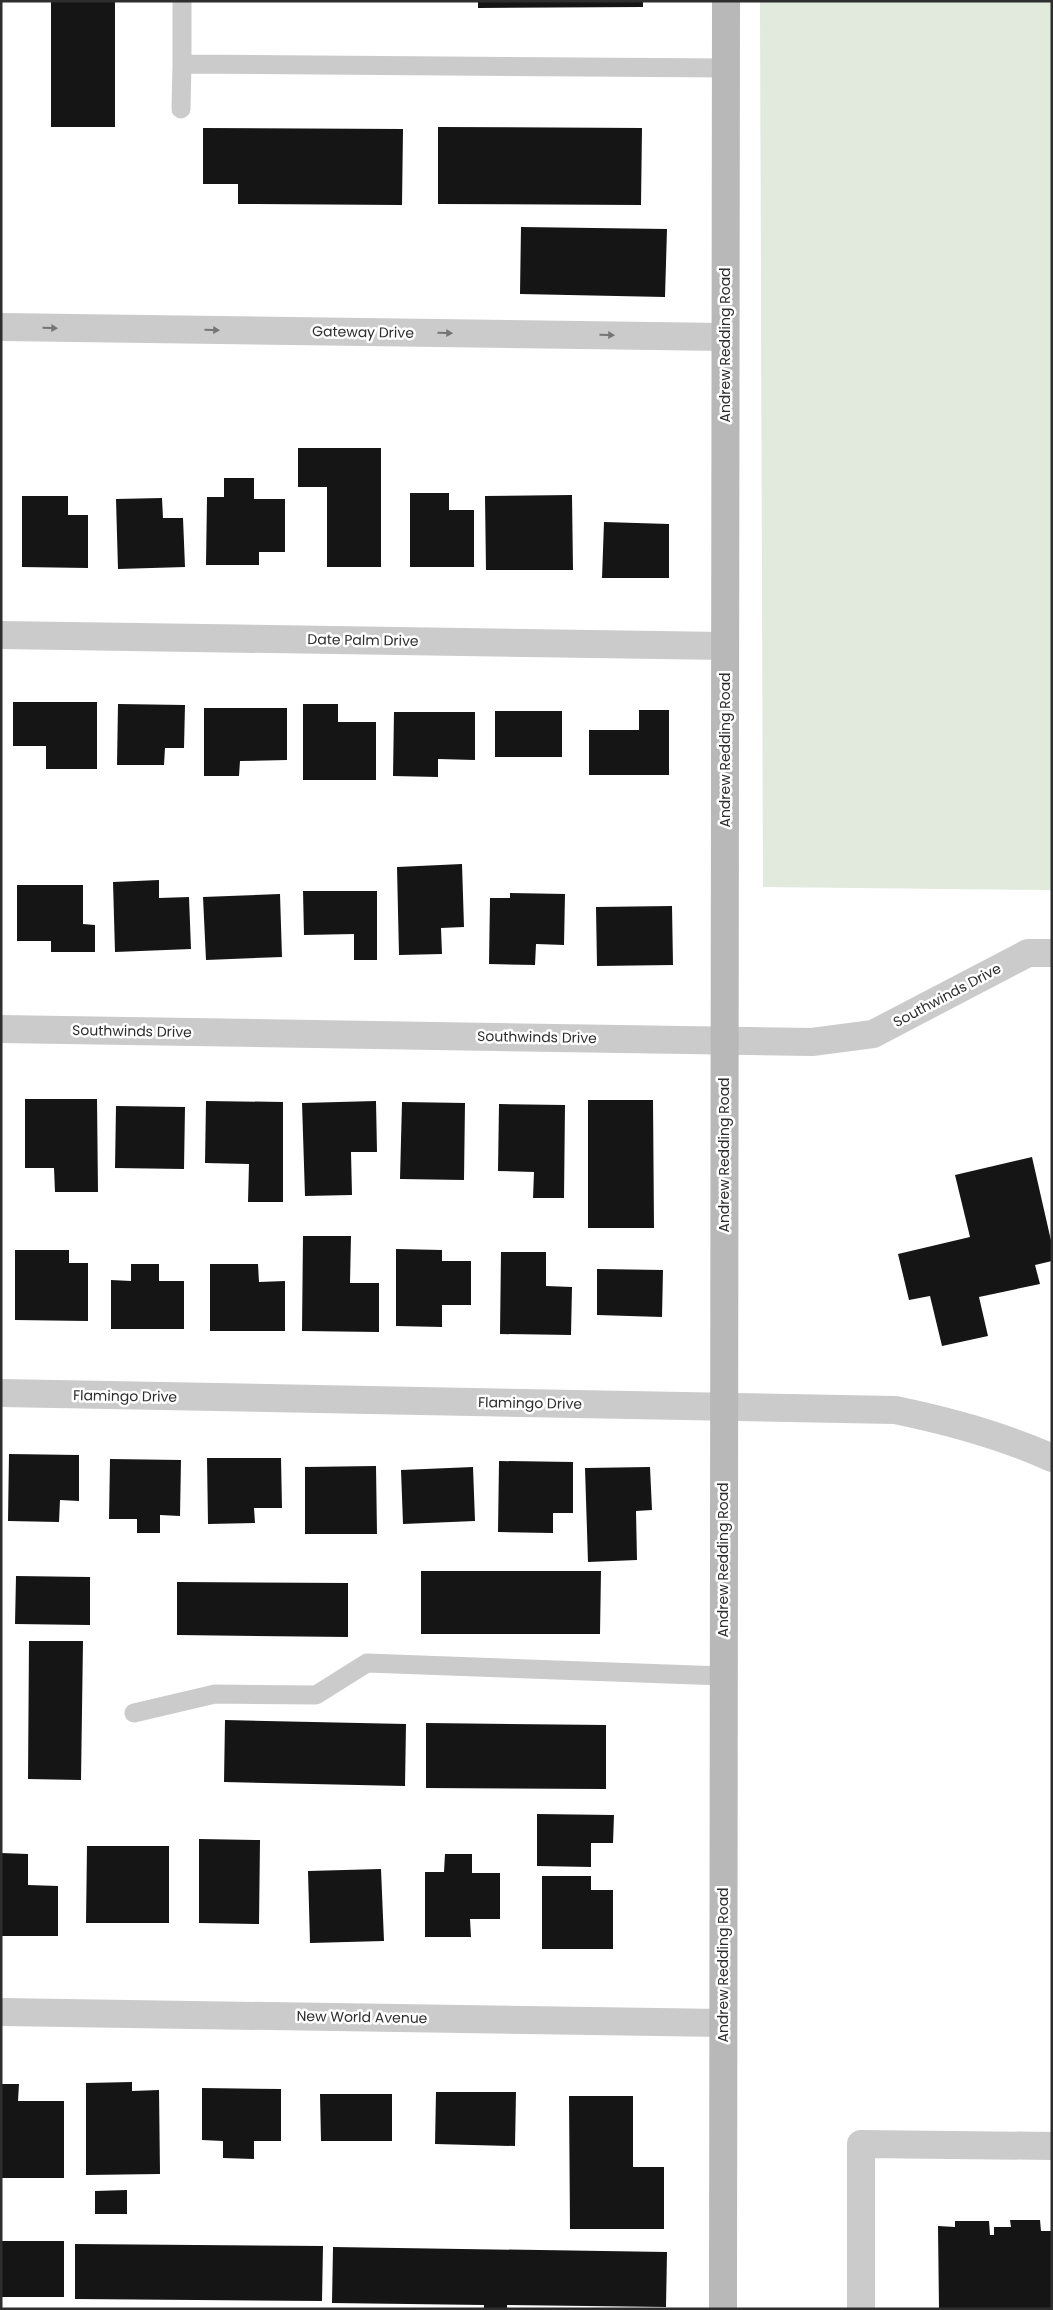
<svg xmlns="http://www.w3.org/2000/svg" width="1053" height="2310" viewBox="0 0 1053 2310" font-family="Poppins,sans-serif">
	<rect width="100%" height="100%" fill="#fff"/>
	<path fill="#e2e9dd" d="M760,1H1052V890L763,887Z"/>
	<path fill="#151515" d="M51,1H115V127H51Z
		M478,1H643V7L478,8Z
		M438,127L642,128L641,205L438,204Z
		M203,128L403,129L402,205L238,204V184H203Z
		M521,227L667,229L665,297L520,294Z
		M298,448H381V567H327V487H298Z
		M224,478H254V499H285V552H259V565H206L207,497H224Z
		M410,493H449V510H474V567H410Z
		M572,495L573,570H486L485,496Z
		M22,496H68V515H88V568L22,567Z
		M162,498L163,518H183L185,567L118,569L116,499Z
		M604,522L669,524V578H602Z
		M13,702H97V769H46V746H13Z
		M118,704L185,705L184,748H165L164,765H117Z
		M303,704H338V722H376V780H303Z
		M204,708H287V760L240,761L239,776H204Z
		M639,710H669V775H589V730H639Z
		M495,711H562V757H495Z
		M394,712H475V760L438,759V777L393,776Z
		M462,864L464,927L441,928L442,954L399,955L397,867Z
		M159,880V898L189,897L191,949L115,952L113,882Z
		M17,885H83V924L95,925V952H51V941H17Z
		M303,891H377V960H354V934L304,935Z
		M510,893L565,894L564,945L536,944L535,965L489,964L490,898H510Z
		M280,894L282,957L206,960L203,897Z
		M672,906L673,965L597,966L596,907Z
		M25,1099H97L98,1192H55L54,1168H25Z
		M588,1100H653L654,1228H588Z
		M206,1101L283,1102V1202H248L249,1164L205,1163Z
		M376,1101L377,1152H351L352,1195L305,1196L302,1103Z
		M402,1102L465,1103L464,1180L400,1179Z
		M499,1104L565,1105L564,1198H533L534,1172L498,1171Z
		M116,1106L185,1107L184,1169L115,1168Z
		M1032,1157L1052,1245V1261L1035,1265L1040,1284L979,1297L988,1336L942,1346L930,1296L909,1300L898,1254L970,1237L955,1175Z
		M303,1236H351L350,1283H379V1332L302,1331Z
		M396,1249L442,1250V1261H471V1305H442V1327L396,1326Z
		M15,1250H69V1263H88V1321L15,1320Z
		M501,1252H546V1286L572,1287L571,1335L500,1334Z
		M131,1264H159V1281H184V1329H111V1280L131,1281Z
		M210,1264H258L259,1282L285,1281V1331H210Z
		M597,1269L663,1270L662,1317L597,1315Z
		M9,1454L79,1455V1501L60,1500L59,1522L8,1521Z
		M207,1458H281L282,1508H254L255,1523L208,1524Z
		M110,1459L181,1460L180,1516L160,1515V1533H137V1519H109Z
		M499,1461L573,1462V1513H553V1533L498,1532Z
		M376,1466L377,1534H305V1467Z
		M473,1467L475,1521L403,1524L401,1470Z
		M650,1467L652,1510L636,1511L637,1560L588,1562L585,1468Z
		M421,1571H601L600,1634H421Z
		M16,1576L90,1577V1625L15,1624Z
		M177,1582L348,1583V1637L177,1635Z
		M29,1641H83L81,1780L28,1779Z
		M225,1720L406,1724L405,1786L224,1782Z
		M426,1723L606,1725V1789L426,1788Z
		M537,1814L614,1815L613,1843H591V1867L537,1866Z
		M199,1839L260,1840L259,1924L199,1923Z
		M87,1846H169V1923H86Z
		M1,1853L28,1854V1885L58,1886V1936H1Z
		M445,1854H472V1873H500V1919H470L471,1937H425V1872H444Z
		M381,1869L384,1941L310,1943L308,1871Z
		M542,1876H591V1890H613V1949H542Z
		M132,2082V2091L159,2090L160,2174L86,2175V2083Z
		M1,2084H19L18,2101H64V2178H1Z
		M202,2088L281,2089V2141H254V2159L223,2158V2141L202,2140Z
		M436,2092H516L515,2146L435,2144Z
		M320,2094H392V2141H321Z
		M569,2096H633V2167H664V2229H570Z
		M127,2190V2214H95V2191Z
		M1010,2220H1040L1041,2231H1052V2309H939L938,2226L955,2227V2221H989L990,2235H994V2227H1011Z
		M1,2241H64V2297H1Z
		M75,2244L323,2246L322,2301L75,2299Z
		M333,2247L667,2252L666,2307L507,2305V2309H484V2305L332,2303Z"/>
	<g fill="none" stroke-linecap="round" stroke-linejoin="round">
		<path stroke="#cbcbcb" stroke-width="19" d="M182,1V64L726,68
			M181,109L182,64
			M134,1713L215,1694L316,1695L367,1663L723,1676"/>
		<path stroke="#cbcbcb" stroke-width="28" d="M1,327L725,337
			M1,635L725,646
			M1,1029L812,1042L873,1034L1028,953H1052
			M1,1393L895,1410C949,1421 1001,1435 1052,1458
			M1,2012L723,2023
			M861,2309V2144L1052,2146"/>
		<path stroke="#b8b8b8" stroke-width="28" d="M723,2309L726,1"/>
	</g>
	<defs><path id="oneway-solid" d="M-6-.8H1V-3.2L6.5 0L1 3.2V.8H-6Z" transform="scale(1.25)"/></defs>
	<g fill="#757575">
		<use href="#oneway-solid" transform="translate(50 328) rotate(1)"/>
		<use href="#oneway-solid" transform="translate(212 330) rotate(1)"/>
		<use href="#oneway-solid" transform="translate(445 333) rotate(1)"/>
		<use href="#oneway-solid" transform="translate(607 335) rotate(1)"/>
	</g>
	<g text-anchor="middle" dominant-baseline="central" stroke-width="5" stroke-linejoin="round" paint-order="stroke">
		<g font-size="14" fill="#2e2e2e" stroke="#fff">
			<text transform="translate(363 332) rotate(1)">Gateway Drive</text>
			<text transform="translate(725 345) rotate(-90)">Andrew Redding Road</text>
			<text transform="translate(363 640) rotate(1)">Date Palm Drive</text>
			<text transform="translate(725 750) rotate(-90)">Andrew Redding Road</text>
			<text transform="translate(947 995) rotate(-28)">Southwinds Drive</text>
			<text transform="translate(132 1031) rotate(1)">Southwinds Drive</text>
			<text transform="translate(537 1037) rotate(1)">Southwinds Drive</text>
			<text transform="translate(724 1155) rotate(-90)">Andrew Redding Road</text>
			<text transform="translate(125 1396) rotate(1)">Flamingo Drive</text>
			<text transform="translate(530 1403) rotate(1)">Flamingo Drive</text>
			<text transform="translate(723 1560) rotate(-90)">Andrew Redding Road</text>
			<text transform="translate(723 1965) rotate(-90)">Andrew Redding Road</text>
			<text transform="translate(362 2017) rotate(1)">New World Avenue</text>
		</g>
	</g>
	<rect width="1053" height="2310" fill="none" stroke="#2e2e2e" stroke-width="5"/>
</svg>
